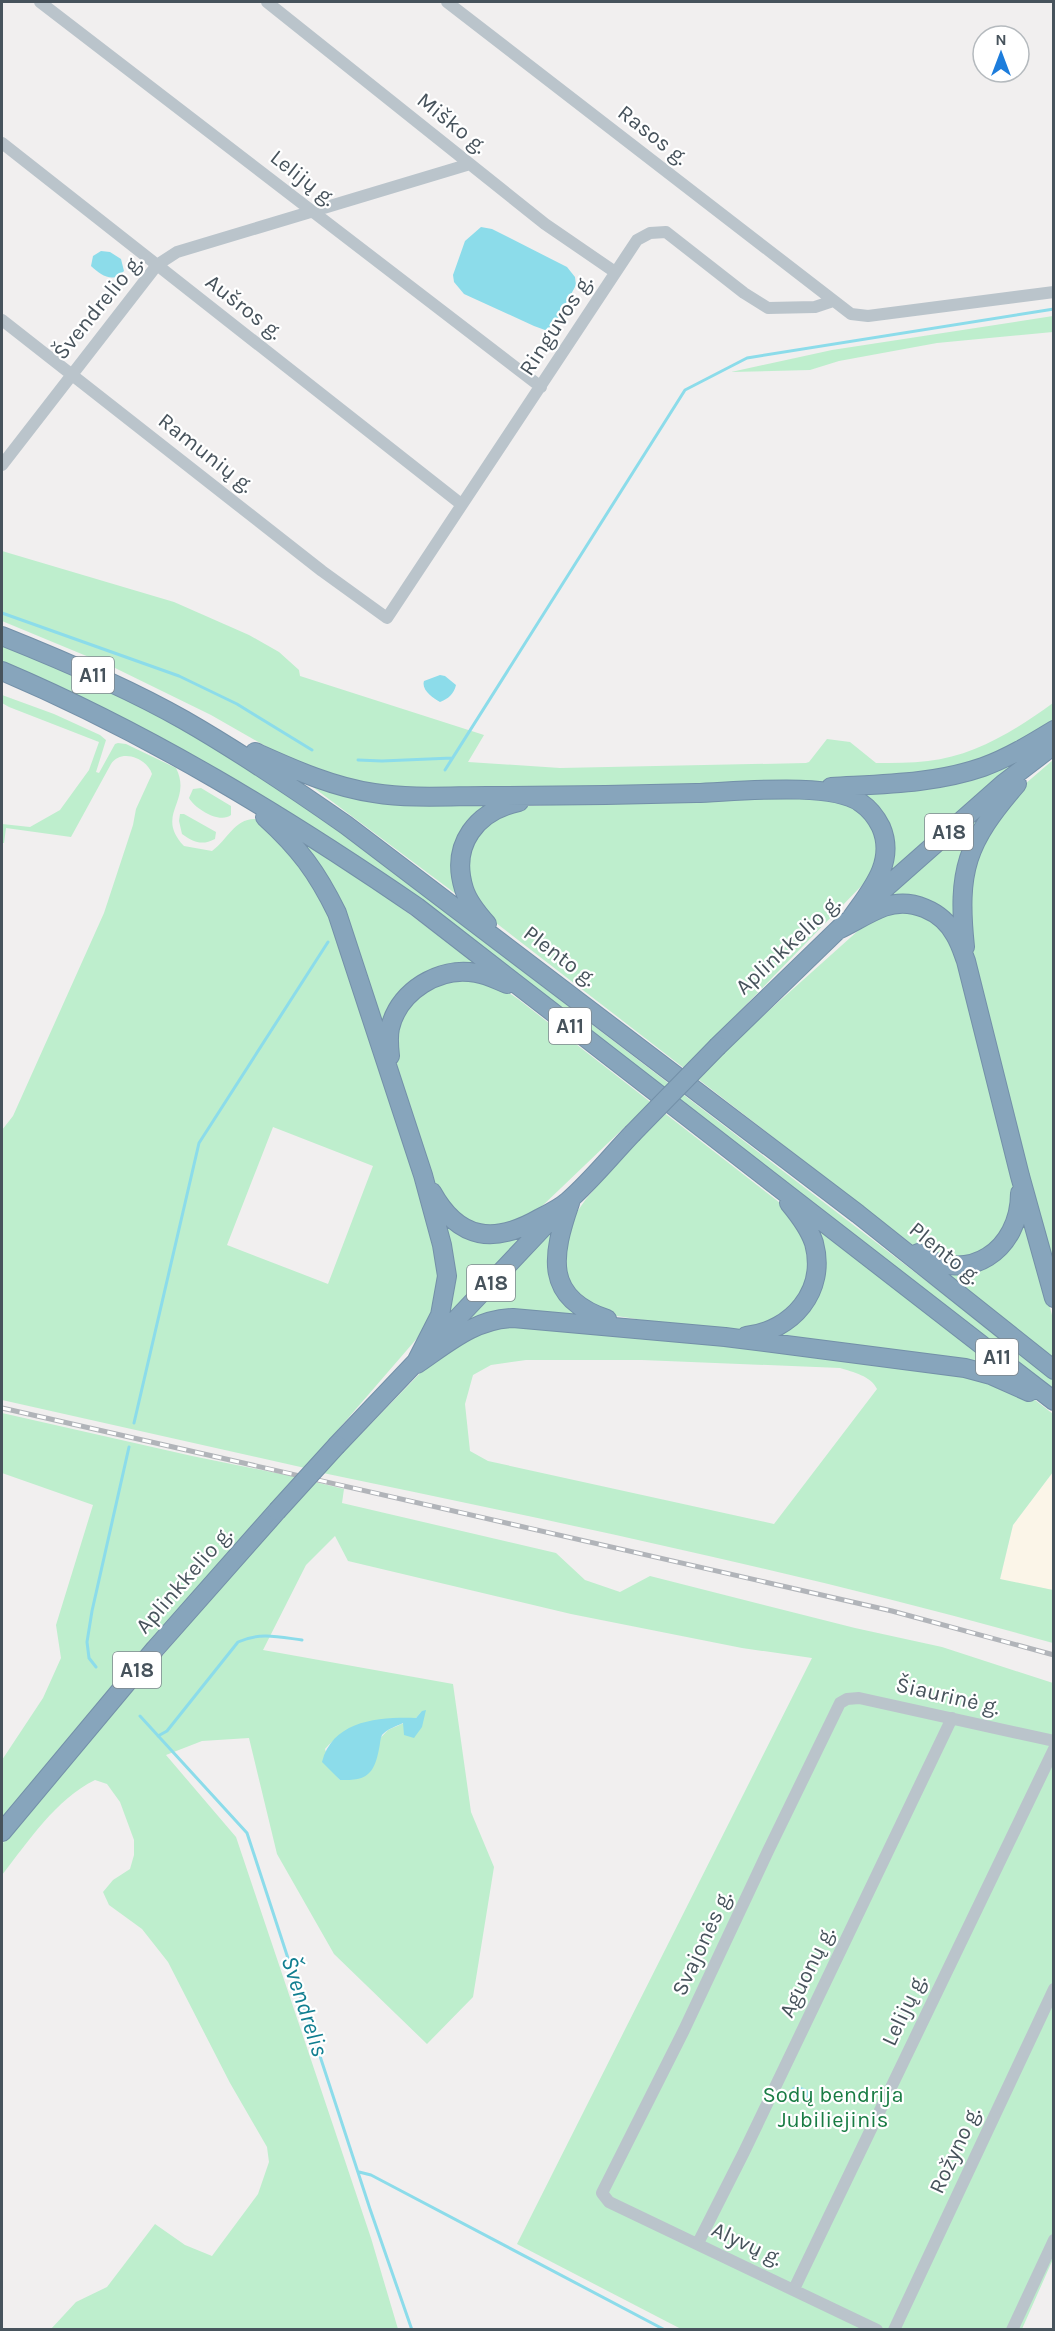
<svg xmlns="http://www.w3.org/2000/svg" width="1055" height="2331" viewBox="0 0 1055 2331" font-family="Karla,sans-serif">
	<rect width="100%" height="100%" fill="#f1efef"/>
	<path fill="#fbf5e8" d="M1053,1472V1590L1000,1580L1013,1525Z"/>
	<path fill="#beeecd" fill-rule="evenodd" d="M1053,316V332L937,343L839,361L810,370L731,372L832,350Z
		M2,551L174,602L249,635L279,652L299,670L300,676L484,735L468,762L560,768L806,763L809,762L827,739L850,742L876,763C893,763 911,763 928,761C974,756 1016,730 1053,703V723L995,756L922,776L799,784L393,789L330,776L274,751L211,715L113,667L2,621Z
		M2,643L145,707L293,795L1041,1369L1053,1379V1392L939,1300L438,913L2,664Z
		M2,695L54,714L100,735L106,740L96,772L99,773L115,744L118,743L126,744L176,768C193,802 154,814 184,846L212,851C229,839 236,814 262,820L325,893L428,1214L441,1284L432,1321L305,1468L2,1400V1130L13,1116L104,913L133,825L136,809L152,774C147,758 121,748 111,764L71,837L6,828L4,843H2V824L30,827L60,810L89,770L99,742L9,707L2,703ZM273,1127L373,1166L328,1284L227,1245Z
		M1022,756L885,876L891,855L856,790Z
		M1053,760V1283L972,963L971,860L1025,784Z
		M294,773L494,801L472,818L460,897Z
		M201,788L231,806V815C220,824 195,809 189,798L193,789Z
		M815,796L837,798L870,817L881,844L873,874L704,1048L716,1058L870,920L883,913H924L952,939L1011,1170L1015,1195L1013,1208L993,1245L958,1260L918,1249L491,919L470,892L467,848L481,824L522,806Z
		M985,810L957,929L886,898Z
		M180,814H184L216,832L215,839C202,846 193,842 182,834L179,821Z
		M302,841L392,901L483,969L423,976L383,1036L322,869Z
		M466,975L493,982L518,999L784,1206L805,1235L811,1278L788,1315L750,1330L676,1325L610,1315L574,1295L560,1266L572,1219L586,1199L644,1132L631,1121L538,1210L506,1227L468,1223L441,1199L429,1171L398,1070L393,1044L399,1018L434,980Z
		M1026,1215L1053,1319V1358L939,1269L958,1272Z
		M442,1218L454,1228L528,1231L444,1321Z
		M812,1223L1010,1376L973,1362L936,1355L771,1338L803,1315Z
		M556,1225L551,1249L584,1318L489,1313L466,1320Z
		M533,1323L932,1366L1006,1385L1035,1400L1053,1414V1472L1013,1525L1000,1579L1053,1590V1643C813,1575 568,1524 323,1473L432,1361L477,1329ZM526,1360H642L840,1368C853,1372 871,1376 877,1389L774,1524L488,1461L470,1451L465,1404L473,1375L491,1365Z
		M2,1413L192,1456L296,1477L74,1731L2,1820V1760L43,1698L61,1658L56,1625L93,1505L2,1473Z
		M315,1482L344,1489L342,1503L556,1553L585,1580L620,1592L650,1576L855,1628L942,1647L1053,1683V1724H1052L1054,1725L1053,2259L1022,2329L683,2330L517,2244L812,1658L742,1648L571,1614L348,1561L335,1536L306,1565L263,1650L453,1684L471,1812L494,1867L473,1997L427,2044L334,1954L277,1854L249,1738L202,1741L166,1755L236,1837L371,2238L398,2329H51L76,2302L107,2287L155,2224L185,2245L212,2256L258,2194L269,2162L267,2147L230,2083L168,1962L142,1929L109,1905L103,1892L113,1880L130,1869L134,1855V1840L120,1802L107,1784L95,1780C56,1799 28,1842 2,1875V1844L278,1520L281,1521ZM422,1711L404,1735V1723L388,1730L340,1780L333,1772L325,1749C347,1723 383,1717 416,1718Z"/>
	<path fill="#8cdcea" d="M481,227L492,229L567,267L575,277L576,285L555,324L545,330L534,326L464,294L454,282L453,275L465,241Z
		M101,251L110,252L121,259L124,271C113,284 101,275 91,266L93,256Z
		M440,675L445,676L456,685C454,694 448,699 440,702C433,698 421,690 424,681Z
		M426,1710L422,1727L414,1738L404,1735L403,1723C397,1726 387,1729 382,1735C380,1739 380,1745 379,1749C374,1775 366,1781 340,1780L322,1762C333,1720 379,1717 416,1718L422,1711Z
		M795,2086C802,2086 810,2090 812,2097L809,2103L803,2102L791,2095L792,2088Z"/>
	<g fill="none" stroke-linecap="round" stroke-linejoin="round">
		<path stroke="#8cdcea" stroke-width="3" d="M2,613L179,676L237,704L312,750
			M358,760L382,761L452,758
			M445,770L685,390L747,358L1054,309
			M134,1423L199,1143L328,942
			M96,1667L89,1658L87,1642L92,1611L129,1447
			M140,1716L247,1833L370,2209L412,2330
			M158,1736L167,1731L238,1642C260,1632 279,1637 302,1640
			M359,2172L371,2175L665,2330"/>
		<g stroke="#7390a8" stroke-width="20">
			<path id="highway" d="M2,636C62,660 128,688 184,720C240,752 293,788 346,825L858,1214L1054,1370
				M2,671C148,733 286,817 417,907L1054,1401
				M255,752C293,769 332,787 374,793C411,799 450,796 487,796C557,796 626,795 696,793C734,792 832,781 861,803C870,809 876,817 881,827C896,862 871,890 852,917
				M831,787C882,784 934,784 983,767C1008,758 1031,744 1054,730
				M265,817C299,848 317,872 337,913L423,1175L442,1245L447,1276L440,1315L416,1362L337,1445
				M874,898L1003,784L1054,745
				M487,924C478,914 468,902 464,889C450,844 477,811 519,802
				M838,930C853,923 868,913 884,907C911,897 942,911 955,935C960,943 963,953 966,961L1020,1176L1054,1298
				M965,947C957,870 966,843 1017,784
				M718,1046L846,922
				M390,1056C389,1047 388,1037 390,1028C399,991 439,966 476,973C486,974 497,980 507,984
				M432,1192C459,1241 495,1244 540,1218C550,1213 560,1208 568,1201C591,1181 611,1156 632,1134
				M570,1203C552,1255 543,1298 607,1319
				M918,1253C968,1286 1020,1250 1020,1193
				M746,1336C792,1331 827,1291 814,1243C809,1228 799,1215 789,1203
				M434,1343L553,1217
				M417,1364C448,1343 475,1319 513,1318L725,1337L965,1368L991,1375L1029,1392
				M2,1832L155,1649L277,1511"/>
		</g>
		<path stroke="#bac4cb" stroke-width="12" d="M40,2L541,387
			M267,2L545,224L615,272
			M447,2L851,314L868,316L1054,292
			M2,143L461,504
			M2,320L322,571L387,618L637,240L650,233L666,232L744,293L768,308L815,307L833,301
			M2,465L157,265L177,252L470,164
			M698,2243L744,2152L952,1718
			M794,2289L1054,1749
			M877,2330L609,2202L602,2193L684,2030L768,1851L840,1703L847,1699L859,1698L1054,1741
			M894,2330L1054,1989
			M1012,2330L1054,2240"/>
		<use href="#highway" stroke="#87a5bc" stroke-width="18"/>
		<g stroke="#b1b4b9" stroke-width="5">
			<path id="rail" d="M2,1408L892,1611L1054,1655"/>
		</g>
		<use href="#rail" stroke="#fff" stroke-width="3" stroke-dasharray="9" stroke-linecap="butt"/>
		<g stroke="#7390a8" stroke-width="20" stroke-linecap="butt">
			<path id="highway-bridge" d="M632,1134L718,1046
				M277,1511L337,1445"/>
		</g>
		<use href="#highway-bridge" stroke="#87a5bc" stroke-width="18"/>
	</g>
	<g text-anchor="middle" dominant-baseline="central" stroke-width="4.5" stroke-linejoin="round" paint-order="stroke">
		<g fill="#fff" stroke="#7e878d" stroke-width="1.5">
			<rect x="72" y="657" width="42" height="36" rx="4.5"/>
			<rect x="925" y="814" width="48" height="36" rx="4.5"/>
			<rect x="549" y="1008" width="42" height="36" rx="4.5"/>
			<rect x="467" y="1265" width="48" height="36" rx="4.5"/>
			<rect x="976" y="1339" width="42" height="36" rx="4.5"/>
			<rect x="113" y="1652" width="48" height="36" rx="4.5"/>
		</g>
		<g font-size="21" font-weight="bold" fill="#47535c">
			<text x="93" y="675">A11</text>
			<text x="949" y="832">A18</text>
			<text x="570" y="1026">A11</text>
			<text x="491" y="1283">A18</text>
			<text x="997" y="1357">A11</text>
			<text x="137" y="1670">A18</text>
		</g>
		<g font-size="22" fill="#47535c" stroke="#fff">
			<text transform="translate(452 123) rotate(39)">Miško g.</text>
			<text transform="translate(653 135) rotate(38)">Rasos g.</text>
			<text transform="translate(303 178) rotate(38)">Lelijų g.</text>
			<text transform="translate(98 307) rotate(-51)">Švendrelio g.</text>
			<text transform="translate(244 307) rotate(38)">Aušros g.</text>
			<text transform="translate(556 325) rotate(-57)">Ringuvos g.</text>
			<text transform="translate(206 453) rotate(38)">Ramunių g.</text>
			<text transform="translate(788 945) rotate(-43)">Aplinkkelio g.</text>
			<text transform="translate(560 956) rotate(37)">Plento g.</text>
			<text transform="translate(945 1253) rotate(39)">Plento g.</text>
			<text transform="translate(184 1580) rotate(-49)">Aplinkkelio g.</text>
			<text transform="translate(948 1696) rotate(13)">Šiaurinė g.</text>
			<text transform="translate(702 1943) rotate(-65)">Svajonės g.</text>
			<text transform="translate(807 1972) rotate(-64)">Aguonų g.</text>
			<text transform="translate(904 2010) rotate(-65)">Lelijų g.</text>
			<text transform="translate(955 2150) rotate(-65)">Rožyno g.</text>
			<text transform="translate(747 2244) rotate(25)">Alyvų g.</text>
		</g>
		<g font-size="22" fill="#197c44" stroke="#fff">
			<text x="833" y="2095">Sodų bendrija<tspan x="833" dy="25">Jubiliejinis</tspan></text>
		</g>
		<g font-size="24" font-style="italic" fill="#107e90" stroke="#fff">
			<text transform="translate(305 2006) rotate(72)">Švendrelis</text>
		</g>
	</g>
	<rect width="1055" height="2331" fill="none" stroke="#47535c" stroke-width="6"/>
	<g transform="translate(1001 54)"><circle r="28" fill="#ffffff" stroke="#b5babe" stroke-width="1.5"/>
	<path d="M0-4.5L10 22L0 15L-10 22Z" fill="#1d7ddc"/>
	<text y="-9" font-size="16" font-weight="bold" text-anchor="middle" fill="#47535c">N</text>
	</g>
</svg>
